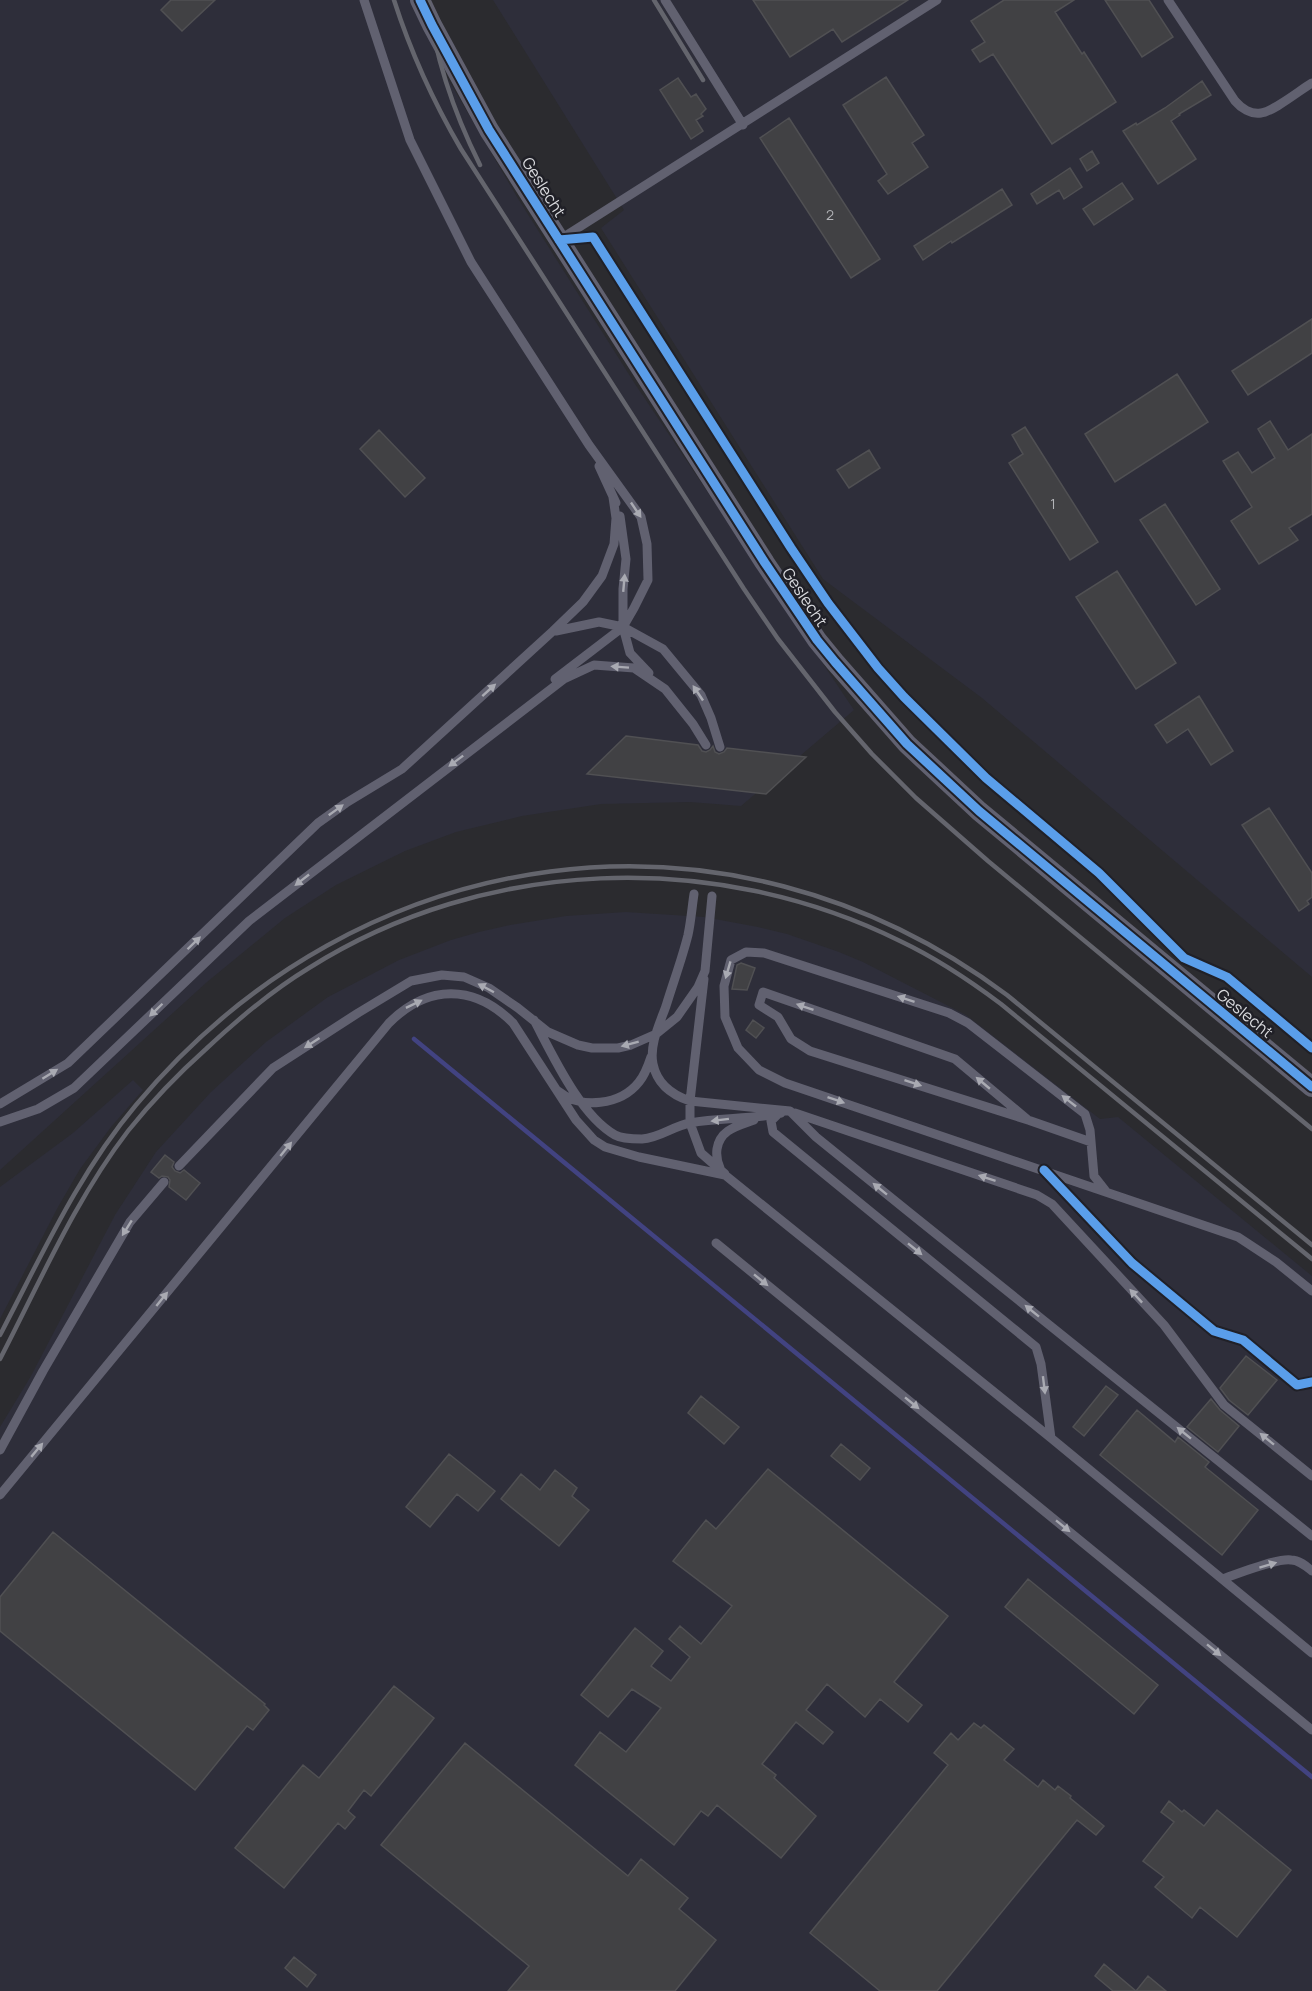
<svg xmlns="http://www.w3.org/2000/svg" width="1312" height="1991" viewBox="0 0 1312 1991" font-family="Manrope,sans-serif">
	<rect width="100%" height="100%" fill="#2b2b2f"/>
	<path fill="#2e2e3a" d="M0,0H411L448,79L517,197L635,384L854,710L741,806L690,802L601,804L522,816L456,832L405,851L336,885L285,918L207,982L0,1170Z
		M493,0H1312V977L982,698L823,579L601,228L624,210Z
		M626,912L704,917L758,927L787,934L839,952L863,962L966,1015L1100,1119L1118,1117L1312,1276V1991H0V1427L31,1376L115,1215L156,1152L211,1092L266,1042L328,997L399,960L451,940L479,932L510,925L566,916Z
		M133,1080L143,1090L111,1127L80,1169L58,1207L0,1319V1187L73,1133Z"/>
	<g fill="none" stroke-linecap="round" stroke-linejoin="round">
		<path stroke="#424381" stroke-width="4.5" d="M414,1039L1312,1777"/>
	</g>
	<path fill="#414144" stroke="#505053" stroke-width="1.5" d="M171,0H215L182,31L161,10Z
		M753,0H908L842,42L833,29L790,57Z
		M1004,0H1074L1055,12L1082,54L1084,52L1116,102L1052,144L993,54L980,62L972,50L985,42L971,21Z
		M1105,0H1149L1173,37L1142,57Z
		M886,77L924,135L912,143L928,167L888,194L878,181L887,174L843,105Z
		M678,78L691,97L696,94L706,109L701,114L703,116L696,120L703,131L691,139L660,90Z
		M1202,81L1211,95L1179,114L1180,115L1171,121L1196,159L1158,184L1123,131L1136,123L1137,125L1165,108Z
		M789,118L880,259L851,278L760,138Z
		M1092,151L1099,163L1087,171L1080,159Z
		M1070,168L1082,187L1064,199L1059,190L1037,204L1031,194Z
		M1122,183L1133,199L1094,225L1083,209Z
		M1002,189L1012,205L952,243L951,241L923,260L914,246Z
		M1312,319V353L1248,395L1232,371Z
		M1177,374L1208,422L1115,482L1085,434Z
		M1270,421L1288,450L1312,434V514L1289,528L1298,540L1259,564L1231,521L1252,507L1223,461L1238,452L1252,473L1275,458L1258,429Z
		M1025,427L1098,542L1070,560L1009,463L1023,454L1012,435Z
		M379,430L425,478L405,497L360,449Z
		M869,450L880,468L849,488L837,470Z
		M1165,504L1220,589L1196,605L1140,520Z
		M1117,571L1176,663L1136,689L1076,597Z
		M1199,696L1233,751L1211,765L1188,729L1167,743L1155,725Z
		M626,736L698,745L702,751L706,752L710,750L713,746L715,752L719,754L724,752L727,748L806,757L766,794L587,774Z
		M1269,808L1312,873V897L1307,901L1309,904L1299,911L1242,825Z
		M741,963L755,968L747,990L732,989L737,965Z
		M753,1020L764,1028L756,1038L746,1030Z
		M165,1155L174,1162L172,1167L175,1171L180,1173L184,1170L200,1183L186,1200L169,1187L170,1180L168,1177L162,1176L159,1178L151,1172Z
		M1246,1356L1277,1380L1248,1415L1229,1400L1220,1388Z
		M1106,1386L1118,1395L1084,1436L1073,1427Z
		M701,1396L739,1427L724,1444L688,1413Z
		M1211,1399L1220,1410L1239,1426L1218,1452L1187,1427Z
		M1137,1410L1175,1442L1178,1437L1209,1462L1205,1467L1258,1510L1222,1555L1100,1455Z
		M841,1444L870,1468L860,1480L831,1456Z
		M449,1454L495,1491L478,1511L457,1494L430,1527L406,1507Z
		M768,1469L948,1616L894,1682L922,1705L908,1722L880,1699L865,1717L827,1684L806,1710L833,1732L823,1744L796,1722L762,1764L776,1775L774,1778L816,1816L781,1858L717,1805L708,1816L701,1811L674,1845L575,1765L600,1732L626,1752L661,1708L632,1689L608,1717L581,1695L635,1628L663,1651L651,1666L671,1681L690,1657L669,1639L680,1626L701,1644L732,1606L673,1561L706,1520L716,1529Z
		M555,1470L577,1488L572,1496L589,1510L559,1546L501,1499L521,1474L540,1490Z
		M53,1532L265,1704L264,1705L269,1710L253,1730L247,1726L195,1790L0,1631V1597Z
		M1028,1579L1158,1685L1134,1714L1005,1607Z
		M394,1686L434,1718L371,1796L364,1790L348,1811L355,1817L345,1829L338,1823L284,1888L235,1848L303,1765L319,1778Z
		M974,1723L981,1728L984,1725L1014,1749L1004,1760L1038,1787L1043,1780L1055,1790L1058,1786L1071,1796L1070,1798L1104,1826L1096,1835L1077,1820L937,1991H880L810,1933L948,1765L934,1753L951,1733L958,1740Z
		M465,1743L628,1876L641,1859L688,1898L679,1909L716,1940L675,1991H508L529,1966L381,1845Z
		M1169,1801L1182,1812L1184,1810L1204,1826L1217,1810L1291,1870L1237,1937L1200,1907L1192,1918L1155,1887L1164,1877L1143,1861L1174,1822L1161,1812Z
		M294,1957L316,1975L307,1987L285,1968Z
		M1104,1964L1136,1991L1148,1976L1166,1991H1113L1095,1976Z"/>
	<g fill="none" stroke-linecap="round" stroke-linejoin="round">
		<path stroke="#616170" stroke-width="9" d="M364,0L410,140L471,262L589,445L641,517L647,544L648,580L634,608L623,627L555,679
			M665,0L743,125
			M1168,0L1235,101C1241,108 1251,115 1261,113C1273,112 1300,90 1312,83
			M559,240L937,0
			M599,466L616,503
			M620,516L626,559L623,589V627L630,653L649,673
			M556,631L599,622L623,627L663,649L701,695L711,718L720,747
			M694,894C692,907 691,921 688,935C682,959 673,983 666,1006C660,1023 649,1045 653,1064C657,1084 672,1095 690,1101L790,1111L816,1137L910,1213L1312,1536
			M704,979L690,1101V1123L701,1153L725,1174
			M534,1020C553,1056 580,1115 615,1135C622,1139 634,1139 642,1139C660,1138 673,1126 690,1123C720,1117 751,1120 781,1113
			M558,1091C581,1110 621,1105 639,1082C645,1075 648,1066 651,1057
			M0,1104L68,1063L318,823L346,803L402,769L553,631L583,602L602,576L614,544L616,518L613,497
			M795,1113L1037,1195L1052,1204L1164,1325L1224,1405L1312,1476
			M778,1114L771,1121L773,1132L1036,1347L1041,1364L1051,1438
			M1028,1120L955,1059L763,992L759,1005L778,1017L791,1039L810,1051L1028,1120L1091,1142
			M0,1122L38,1109L74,1088L249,921L564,679L594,665L634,668L665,689L693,724L706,745
			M179,1166L273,1068L358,1013L411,981L442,975L464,977L489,988L518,1008L548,1032L578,1045L592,1048H618L631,1045L656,1034L677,1017L698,987L705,971L712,896
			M720,1168C717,1161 716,1156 717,1149C720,1129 738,1126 754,1120
			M1105,1190L1094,1176L1090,1130L1085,1114L968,1023L949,1013L764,953L746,952L731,960L724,986L725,1017L738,1048L759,1070L785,1083L1238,1237L1276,1262L1312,1291
			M716,1243L1312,1730
			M0,1450L43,1371L130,1222L164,1182
			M0,1495L389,1023C428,984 474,984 513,1023L576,1120L594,1140L605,1147L639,1157L725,1175L1051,1438L1312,1653
			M1222,1579C1237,1574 1277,1558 1291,1560C1299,1560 1306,1566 1312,1571"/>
		<path stroke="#616170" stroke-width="20" d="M420,0L432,25L489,130L765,563L817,640L835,662L907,744L979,811L1312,1087"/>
		<path stroke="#64656d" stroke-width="4.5" d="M394,0C411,53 433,101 461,149L744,589L778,639L835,712L872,754L916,798L988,861L1312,1129
			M428,0C435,58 454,113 480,165
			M654,0L703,80
			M0,1335C42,1255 78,1174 136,1105C359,838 727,786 1007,995L1312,1245
			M0,1359C40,1282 75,1200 128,1131C152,1101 178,1074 206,1049C238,1019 271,991 309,968C485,857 714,849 900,941C936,958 969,980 1001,1004L1312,1259"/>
		<g stroke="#202027" stroke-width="13">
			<path id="cycleway" d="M420,0L432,25L489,130L765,563L817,640L835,662L907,744L979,811L1312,1087
				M559,240L593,237L791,548L828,603L878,668L904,697L986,778L1099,873L1184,958L1227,977L1312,1048
				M1044,1170L1132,1263L1214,1331L1243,1340L1297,1385L1312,1382"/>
		</g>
		<use href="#cycleway" stroke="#5a9eea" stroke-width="9"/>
	</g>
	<defs><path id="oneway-solid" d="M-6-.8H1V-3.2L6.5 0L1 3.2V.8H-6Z" transform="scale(1.5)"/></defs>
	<g fill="#a9aab2">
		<use href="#oneway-solid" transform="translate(636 510) rotate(56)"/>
		<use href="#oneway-solid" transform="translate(624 583) rotate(-85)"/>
		<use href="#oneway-solid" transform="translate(620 667) rotate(-176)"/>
		<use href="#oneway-solid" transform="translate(489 690) rotate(-42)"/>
		<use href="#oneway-solid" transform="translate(698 693) rotate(-124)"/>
		<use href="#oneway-solid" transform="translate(456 761) rotate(143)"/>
		<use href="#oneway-solid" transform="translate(336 810) rotate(-36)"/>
		<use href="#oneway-solid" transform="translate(302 880) rotate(142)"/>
		<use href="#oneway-solid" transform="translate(194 943) rotate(-44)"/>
		<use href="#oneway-solid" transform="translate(728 970) rotate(106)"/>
		<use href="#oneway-solid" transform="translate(486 988) rotate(-152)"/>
		<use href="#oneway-solid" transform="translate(906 999) rotate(-162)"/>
		<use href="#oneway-solid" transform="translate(414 1004) rotate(-26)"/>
		<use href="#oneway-solid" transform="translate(805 1007) rotate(-161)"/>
		<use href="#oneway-solid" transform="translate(156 1010) rotate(136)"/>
		<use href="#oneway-solid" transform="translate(312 1043) rotate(147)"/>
		<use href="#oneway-solid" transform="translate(630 1044) rotate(165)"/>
		<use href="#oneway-solid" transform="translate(50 1074) rotate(-32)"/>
		<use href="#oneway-solid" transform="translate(913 1083) rotate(18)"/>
		<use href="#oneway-solid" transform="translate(983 1083) rotate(-140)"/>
		<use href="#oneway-solid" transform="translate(836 1100) rotate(19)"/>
		<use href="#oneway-solid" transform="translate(1069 1101) rotate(-142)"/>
		<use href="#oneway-solid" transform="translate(720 1120) rotate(173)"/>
		<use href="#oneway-solid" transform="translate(286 1149) rotate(-51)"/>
		<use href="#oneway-solid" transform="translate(987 1178) rotate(-162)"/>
		<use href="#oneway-solid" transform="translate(880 1189) rotate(-141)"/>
		<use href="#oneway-solid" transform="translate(127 1228) rotate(122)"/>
		<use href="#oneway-solid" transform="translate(915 1249) rotate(39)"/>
		<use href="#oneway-solid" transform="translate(761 1280) rotate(39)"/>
		<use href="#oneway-solid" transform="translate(1136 1296) rotate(-133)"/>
		<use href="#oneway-solid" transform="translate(162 1299) rotate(-51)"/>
		<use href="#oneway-solid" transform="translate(1032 1311) rotate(-141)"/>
		<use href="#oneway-solid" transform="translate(1044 1385) rotate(83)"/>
		<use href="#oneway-solid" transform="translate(912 1403) rotate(39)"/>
		<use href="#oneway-solid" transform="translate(1184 1433) rotate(-141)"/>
		<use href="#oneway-solid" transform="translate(1267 1439) rotate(-141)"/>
		<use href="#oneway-solid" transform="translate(37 1450) rotate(-50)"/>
		<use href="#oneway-solid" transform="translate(1063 1526) rotate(39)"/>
		<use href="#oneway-solid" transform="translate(1268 1565) rotate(-17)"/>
		<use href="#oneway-solid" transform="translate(1214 1650) rotate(39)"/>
	</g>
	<g text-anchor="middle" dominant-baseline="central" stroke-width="5" stroke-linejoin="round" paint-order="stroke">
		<g font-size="14" fill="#b3b4b8">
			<text x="830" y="214">2</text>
			<text x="1053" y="503">1</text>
		</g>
		<g font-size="16" fill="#d9dade" stroke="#202027">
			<text transform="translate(544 187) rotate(58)">Geslecht</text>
			<text transform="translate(805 597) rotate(56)">Geslecht</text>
			<text transform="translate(1245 1013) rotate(39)">Geslecht</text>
		</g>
	</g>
</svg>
